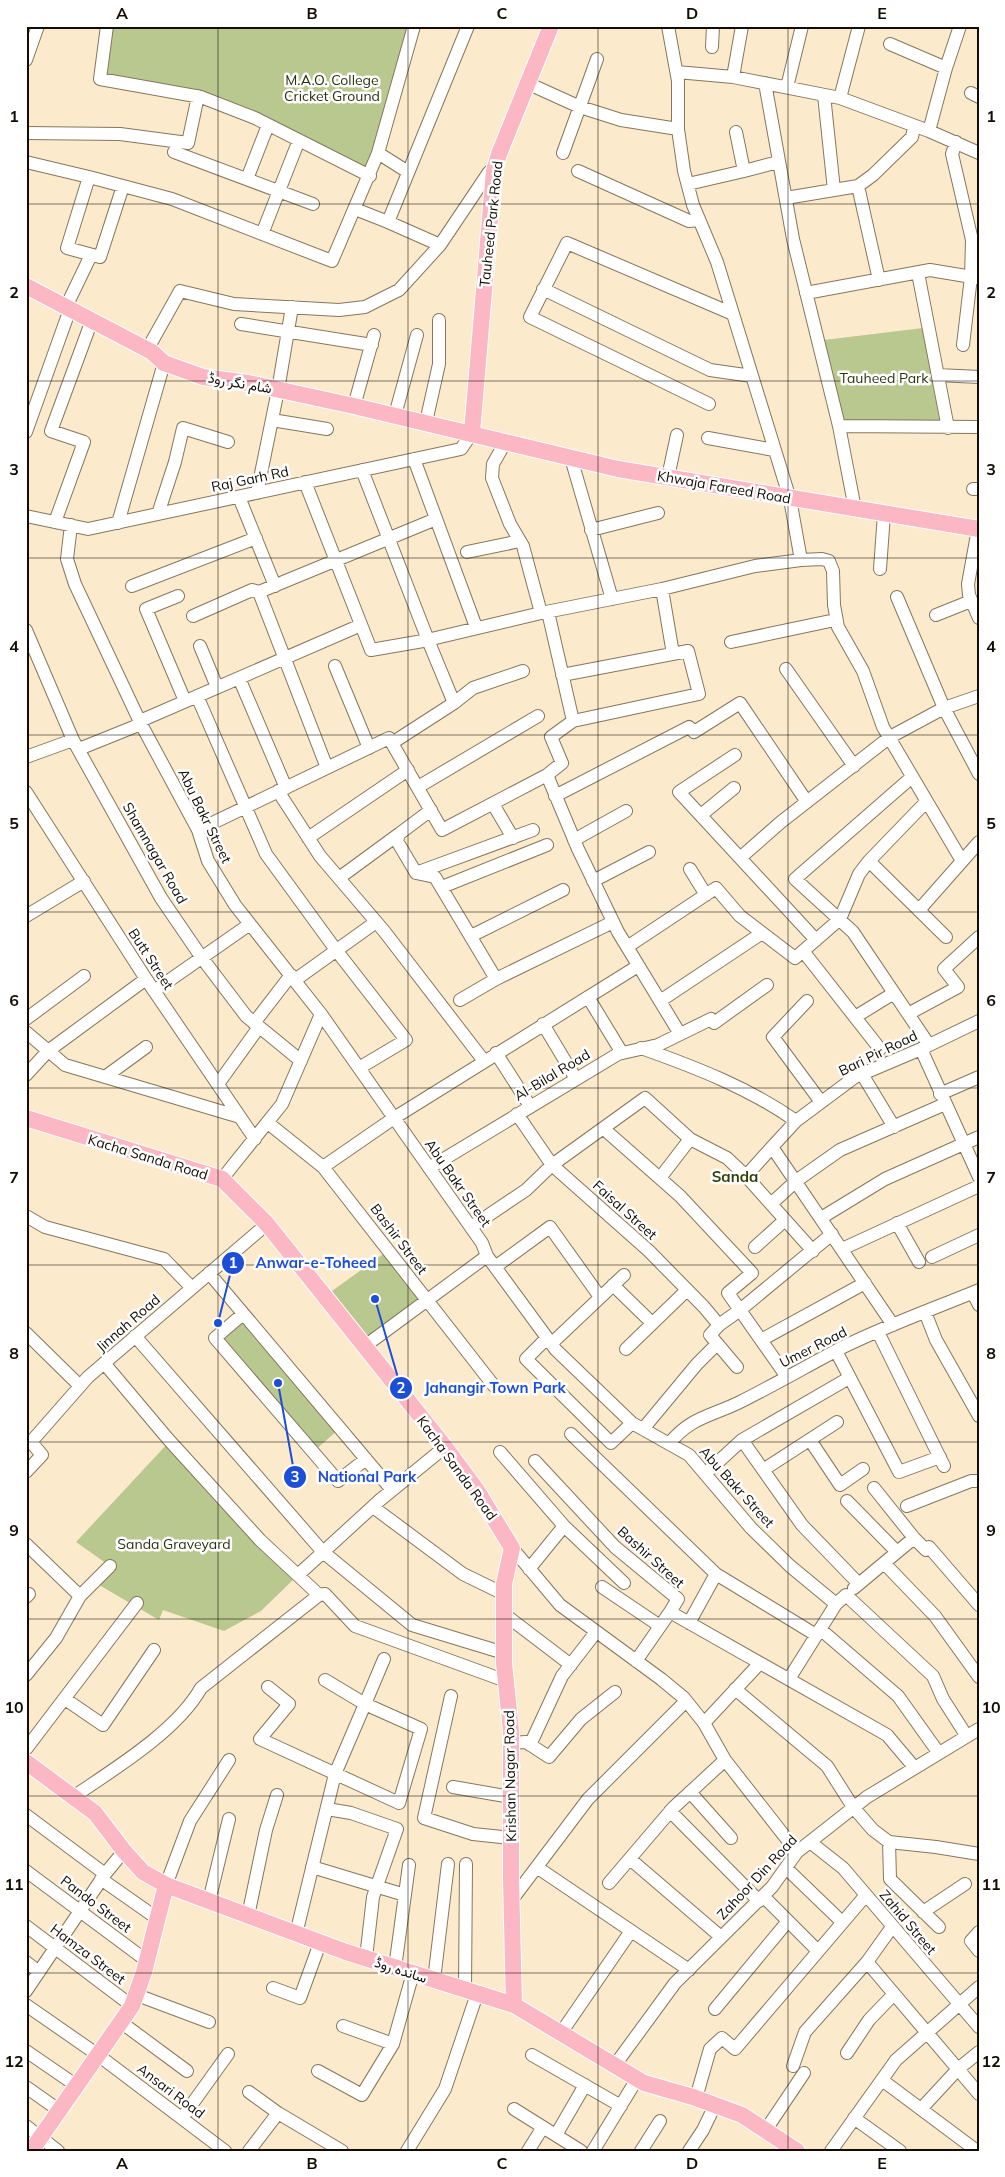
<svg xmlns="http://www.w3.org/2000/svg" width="1005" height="2177" viewBox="0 0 1005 2177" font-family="Mulish,Vazirmatn,sans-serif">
	<rect width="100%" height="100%" fill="#fceacd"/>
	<path fill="#b9c88e" d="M109,26H414L370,176L198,96L100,79Z
		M923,328L940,424L842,422L824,340Z
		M389,1250L426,1301L365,1346L325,1296Z
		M243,1314L339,1429L313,1452L215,1338Z
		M170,1441L298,1575L261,1611L224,1631L163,1610L159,1620L94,1582L110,1566L76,1542Z"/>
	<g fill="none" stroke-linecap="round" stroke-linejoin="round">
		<g stroke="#86775c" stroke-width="14">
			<path id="minor" d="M107,26L100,79L201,97L255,118L370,176
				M890,44L946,68
				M712,47L713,26
				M26,60L38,26
				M677,72L733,77L840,98L929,131L979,153
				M733,77L742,26
				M527,83L580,107L621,120L678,129
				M765,83L793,239L839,426L855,509
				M787,87L802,26
				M971,93L979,97
				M824,95L834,190
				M840,98L859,26
				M929,131L946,68L960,26
				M736,132L744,171L778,162
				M26,133L120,134L188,143L198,96
				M956,142L952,154L972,240L971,277L963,345
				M174,152L313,204
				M378,153L408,172
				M563,153L597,59
				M26,162L89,177L172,199L332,261L378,153L414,26
				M578,171L689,221L699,220
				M89,177L67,248L100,257L123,186
				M247,179L268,125
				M688,184L744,171
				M858,186L879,280
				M786,198L858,186L873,175L912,137L914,127
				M355,209L388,222L468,26
				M388,222L440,245
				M262,234L299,140
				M918,273L948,428
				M543,289L710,370L752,376
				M806,293L930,270L978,278
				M66,307L91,255
				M241,324L372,345
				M147,350L180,291L234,304L339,310L365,307L399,290L440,245L489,172L494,171
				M938,375L979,377
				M709,404L530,317L567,243L733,314
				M354,406L374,335
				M395,415L417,335
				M272,420L327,429
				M426,422L439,364V320
				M839,426L979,427
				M26,432L70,309
				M708,438L774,450
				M505,443L493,464L492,478L510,524L523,546L541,613
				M571,458L612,599
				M414,459L476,627
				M362,470L428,640L454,703
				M668,477L677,435
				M305,482L371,650L423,641L541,613L662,589L755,566L801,560L790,499L717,262L693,205L684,171L678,129V81L668,26
				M973,489H979
				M257,493L278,390L292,307
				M239,497L275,586
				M158,514L175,462L183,428L228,442
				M26,516L88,529L461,449L472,433
				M55,522L84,442L51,431L92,320
				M118,523L164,363
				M71,525L67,559L75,584L141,724L198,830L208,861L235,905L321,1014L482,1243L487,1256L556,1350L632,1423L689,1455L751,1528L790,1566L836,1604L846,1595L933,1676L943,1699L966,1735
				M978,529L968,584L969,595L979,618
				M591,530L658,513
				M467,552L520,541
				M801,560L822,559L829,561L833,571L834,605L838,627L863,671L883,727L962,861
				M880,569L884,514
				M132,586L256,538
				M662,589L673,654
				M259,592L327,768
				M178,596L146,609L185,701
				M897,597L944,708L979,774
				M548,612L573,721L699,694L688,651L562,675
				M936,615L971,601
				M193,616L252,590L259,592L436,519
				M26,630L73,740L161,898L202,958L246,1016L301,1061
				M731,642L835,620
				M200,646L217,687
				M335,666L369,748
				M786,669L854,766
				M239,678L286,788
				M197,696L266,854L336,950L406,1040L359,1068
				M140,721L361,625
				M392,743L454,703L473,688L523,671
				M79,749L141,724
				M735,755L679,792L816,940
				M26,757L73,740
				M547,775L578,849L618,932L680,1034
				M912,777L795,879L853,932L929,1045
				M418,787L538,716
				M278,791L320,856L384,931L484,1061
				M26,792L146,979L255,1139
				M555,796L689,727L694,732L740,703L807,802
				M926,802L869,861L946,937
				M493,804L513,838
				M431,810L399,834L397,841L416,873L435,877L496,979
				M701,815L734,788
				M198,830L389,738L442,830L547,775L562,763L551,737L573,721
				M308,838L408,770
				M574,840L626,811
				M740,858L781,822L890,737L944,708L979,696
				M690,869L706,895
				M416,873L533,830
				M339,878L399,834
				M593,881L649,852
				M442,887L547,845
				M919,910L979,842
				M26,916L84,881
				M471,936L563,890
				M627,947L716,888L740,916L795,958L840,919L859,874L869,861
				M803,951L880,1049
				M295,980L376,922
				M154,991L250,924
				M588,997L622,1053
				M460,1000L496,979L613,922
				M660,1001L762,933
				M807,1001L773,1037L821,1102
				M908,1014L958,987L944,969L979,937
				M855,1017L894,993
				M26,1019L84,976
				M254,1023L291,975
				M543,1024L576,1079
				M26,1032L65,1065L240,1117
				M641,1048C695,1067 749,1088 796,1121
				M921,1049L979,1177
				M496,1053L530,1106
				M862,1074L894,1127
				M26,1075L48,1051L146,979
				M105,1077L146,1047
				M218,1084L259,1027
				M940,1094L979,1077
				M517,1114L552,1165L649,1251L704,1307L719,1325
				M268,1123L323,1167L494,1386
				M604,1129L680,1196L752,1273L728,1293L787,1377
				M323,1167L394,1118L638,966
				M429,1168L618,1054L658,1045L711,1019L714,1023L767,985
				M746,1176L772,1147
				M660,1178L690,1139
				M222,1179L282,1104L321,1014
				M771,1204L796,1181L840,1150L945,1104
				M26,1216L45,1227L164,1259L192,1288
				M821,1218L885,1179L979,1137
				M897,1223L919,1262
				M471,1227L526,1190L552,1165L645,1098L690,1139L727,1158L746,1176L813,1251
				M755,1247L785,1220
				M842,1249L979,1186
				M932,1257L979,1235
				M495,1267L550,1227L600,1297
				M209,1273L392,1490
				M613,1285L652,1323
				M973,1293L979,1305
				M925,1312L936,1340L979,1416
				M243,1314L215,1338L338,1481L366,1459
				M893,1325L772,1147L796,1121L855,1077L921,1049L979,1021
				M878,1332L944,1466
				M26,1333L80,1386
				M135,1336L323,1552L412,1625L504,1653
				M547,1338L526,1359L611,1443L632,1423
				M761,1340L865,1283
				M551,1344L624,1275
				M365,1346L487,1256
				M626,1349L687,1290
				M836,1351L899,1472L940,1457
				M104,1363L168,1439L260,1540L319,1595L325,1594L355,1626L506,1681
				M737,1367L710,1335L719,1325L740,1310L832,1234
				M643,1429L697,1364L717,1344
				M571,1434L716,1574L816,1635
				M742,1440L802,1525L859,1584
				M810,1440L840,1485L863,1469
				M669,1444C690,1417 712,1416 740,1402C774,1385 807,1366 841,1348C885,1326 933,1309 979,1290
				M500,1452L564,1526
				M535,1461L615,1547L678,1599L670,1612
				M763,1470L837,1422
				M26,1472L42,1455L31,1442L88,1377L267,1224
				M705,1474L742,1440L849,1378
				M874,1488L914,1538L926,1550L929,1547L979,1605
				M847,1501L897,1552
				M907,1506L971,1481H979
				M373,1507L463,1574L504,1594
				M26,1544L80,1596L56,1638L26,1675
				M512,1548L560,1605L661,1679L684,1698L704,1723L725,1760L797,1852
				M884,1563L935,1616L979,1677
				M529,1569L564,1526L624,1583
				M298,1575L380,1500L445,1447
				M602,1587L660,1626
				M854,1588L914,1538
				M80,1596L110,1566
				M26,1597L29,1594
				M504,1614L571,1665
				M689,1623L716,1574
				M820,1629L898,1696L938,1752
				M636,1661L670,1612L887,1735L914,1767
				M789,1679L836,1604
				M268,1687L289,1704L260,1739L399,1803L421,1729L365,1704L384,1659
				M735,1689L827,1766L853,1807L873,1830L889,1842L936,1847L979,1854
				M451,1696L424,1818L473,1834L511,1838
				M65,1699L103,1725L154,1650
				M704,1723L760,1663
				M511,1743L526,1742L549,1757L581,1719L615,1692
				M530,1745L562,1676L596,1632
				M26,1749L137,1603
				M453,1787L511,1797
				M690,1792L731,1838
				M73,1797C114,1769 177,1731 201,1688L319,1595
				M327,1809L351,1813L397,1829L373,1897L366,1958
				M670,1811L759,1901
				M26,1815L105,1874
				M810,1842L843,1868L979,2027
				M889,1842L890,1879L939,1927
				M630,1859L721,1937
				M312,1867L405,1895
				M538,1868L689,1970
				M786,1868L842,1922
				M26,1871L147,1961
				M101,1879L158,1919
				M609,1883L673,1808L725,1760
				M166,1885L190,1821L229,1760
				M763,1896L818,1951
				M209,1901L229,1819
				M511,1901L588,1799L686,1701
				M923,1912L965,1884
				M248,1916L266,1830L277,1795
				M26,1926L132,2006
				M892,1927L867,1962L979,2094
				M979,1932L971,1941L979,1951
				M296,1934L335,1774L365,1704L325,1680
				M26,1962L39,1972
				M395,1968L409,1865
				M434,1980L448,1864
				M273,1988L300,1998L320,1943
				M465,1990L466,1864
				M26,1991L105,1874L124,1851
				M137,1995L209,2022
				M26,2005L98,2055L225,2151
				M715,2009L788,1921
				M122,2023L187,2071
				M343,2026L393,2044
				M561,2033L631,1931
				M26,2051L77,2086
				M847,2053L869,2020L894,1994
				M532,2055L621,2106
				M615,2065L675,1983L772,1887L797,1852L867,1797L979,1729
				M793,2066L805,2032L867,1962
				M318,2071L362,2095L393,2044L413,1973
				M882,2080L977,2151
				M26,2087L60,2111
				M249,2092L278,2113
				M696,2098L710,2049L722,2038L735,2049L866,1895
				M514,2109L581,2151
				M921,2109L958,2069L979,2052
				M182,2118L228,2054
				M854,2118L900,2151
				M26,2126L58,2151
				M765,2131L804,2073
				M556,2135L585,2085
				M249,2151L278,2113L342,2151
				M407,2151L445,2089L477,1994
				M528,2151L543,2127
				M593,2151L637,2079
				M641,2151L660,2121
				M689,2151L703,2130L715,2105
				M831,2151L896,2060L979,1987"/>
		</g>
		<g stroke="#fff" stroke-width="18">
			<path id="major" d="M26,286L152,352L164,363L203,377L248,383L354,406L618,469L979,529
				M472,433L494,171L499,154L551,26
				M26,1118L222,1179L267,1224L445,1447L476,1489L512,1548L504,1584V1663L511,1731V1879L514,2005
				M26,1762L95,1813L124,1851L143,1872L166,1885L346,1952L514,2005L644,2083L693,2097L742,2115L797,2151
				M31,2151L132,2006L144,1972L166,1885"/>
		</g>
		<use href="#minor" stroke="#fff" stroke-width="12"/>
		<use href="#major" stroke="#fbb7c4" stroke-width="16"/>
	</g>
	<path fill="none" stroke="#120c04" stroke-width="1" stroke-opacity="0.55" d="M218,26V2151M408,26V2151M598,26V2151M788,26V2151M26,204H979M26,381H979M26,558H979M26,735H979M26,912H979M26,1088H979M26,1265H979M26,1442H979M26,1619H979M26,1796H979M26,1973H979"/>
	<g text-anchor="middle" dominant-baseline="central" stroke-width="5" stroke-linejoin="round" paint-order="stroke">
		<g font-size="14" fill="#2c3213" stroke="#fff">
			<text x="332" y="80">M.A.O. College<tspan x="332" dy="16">Cricket Ground</tspan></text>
			<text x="884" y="378">Tauheed Park</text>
			<text x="174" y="1544">Sanda Graveyard</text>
		</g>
		<g font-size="14" fill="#120c04" stroke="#fff">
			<text transform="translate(491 224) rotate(-84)">Tauheed Park Road</text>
			<text transform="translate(240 383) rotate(10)">شام نگر روڈ</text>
			<text transform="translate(250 479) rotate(-12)">Raj Garh Rd</text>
			<text transform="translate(724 487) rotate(10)">Khwaja Fareed Road</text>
			<text transform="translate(205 816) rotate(64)">Abu Bakr Street</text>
			<text transform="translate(155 853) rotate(60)">Shamnagar Road</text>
			<text transform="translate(151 959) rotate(57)">Butt Street</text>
			<text transform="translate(878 1053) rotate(-26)">Bari Pir Road</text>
			<text transform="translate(552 1075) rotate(-31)">Al-Bilal Road</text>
			<text transform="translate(148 1157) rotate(17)">Kacha Sanda Road</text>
			<text transform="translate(458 1183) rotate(55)">Abu Bakr Street</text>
			<text transform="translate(625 1210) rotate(42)">Faisal Street</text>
			<text transform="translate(399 1239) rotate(53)">Bashir Street</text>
			<text transform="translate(128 1323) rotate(-41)">Jinnah Road</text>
			<text transform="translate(813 1347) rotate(-27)">Umer Road</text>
			<text transform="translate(457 1468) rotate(54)">Kacha Sanda Road</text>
			<text transform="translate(737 1487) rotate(48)">Abu Bakr Street</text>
			<text transform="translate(651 1557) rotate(42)">Bashir Street</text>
			<text transform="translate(510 1776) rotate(-91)">Krishan Nagar Road</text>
			<text transform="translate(757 1877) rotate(-47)">Zahoor Din Road</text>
			<text transform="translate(96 1904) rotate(37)">Pando Street</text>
			<text transform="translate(908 1922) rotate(50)">Zahid Street</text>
			<text transform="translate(88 1954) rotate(37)">Hamza Street</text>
			<text transform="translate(401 1970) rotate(18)">ساندہ روڈ</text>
			<text transform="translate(171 2091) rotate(37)">Ansari Road</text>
		</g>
		<g font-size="15" font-weight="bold" fill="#32420a" stroke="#fff">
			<text x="735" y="1176">Sanda</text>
		</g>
	</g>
	<path fill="none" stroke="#1d4ed8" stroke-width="2" d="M218 1323L233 1263M375 1299L401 1388M278 1383L295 1477"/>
	<g fill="#1d4ed8" stroke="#fff" stroke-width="2">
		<circle cx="218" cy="1323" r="5"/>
		<circle cx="375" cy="1299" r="5"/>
		<circle cx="278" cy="1383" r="5"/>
		<circle cx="233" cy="1263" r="12"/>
		<circle cx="401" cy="1388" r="12"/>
		<circle cx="295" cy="1477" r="12"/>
	</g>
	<g font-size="15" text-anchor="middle" font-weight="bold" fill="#fff">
		<text x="233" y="1268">1</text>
		<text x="401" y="1393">2</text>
		<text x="295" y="1482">3</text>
	</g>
	<g font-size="15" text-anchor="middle" font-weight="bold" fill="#1d4ed8" stroke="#fff" stroke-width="5" stroke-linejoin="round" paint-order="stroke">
		<text x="316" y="1268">Anwar-e-Toheed</text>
		<text x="495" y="1393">Jahangir Town Park</text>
		<text x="367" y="1482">National Park</text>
	</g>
	<rect width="1005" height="2177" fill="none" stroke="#ffffff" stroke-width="55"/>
	<rect x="28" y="28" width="950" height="2122" fill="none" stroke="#120c04" stroke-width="2"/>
	<g font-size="16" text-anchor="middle" font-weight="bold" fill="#120c04">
		<text x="122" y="19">A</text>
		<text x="312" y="19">B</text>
		<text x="502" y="19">C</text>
		<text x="692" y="19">D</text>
		<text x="882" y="19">E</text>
		<text x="14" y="122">1</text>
		<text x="991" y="122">1</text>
		<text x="14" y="298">2</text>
		<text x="991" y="298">2</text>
		<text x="14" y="475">3</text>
		<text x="991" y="475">3</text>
		<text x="14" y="652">4</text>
		<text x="991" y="652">4</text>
		<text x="14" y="829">5</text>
		<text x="991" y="829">5</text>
		<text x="14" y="1006">6</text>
		<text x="991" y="1006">6</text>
		<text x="14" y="1183">7</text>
		<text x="991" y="1183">7</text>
		<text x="14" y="1359">8</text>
		<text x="991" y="1359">8</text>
		<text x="14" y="1536">9</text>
		<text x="991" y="1536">9</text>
		<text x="14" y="1713">10</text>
		<text x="991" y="1713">10</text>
		<text x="14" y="1890">11</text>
		<text x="991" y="1890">11</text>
		<text x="14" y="2067">12</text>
		<text x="991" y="2067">12</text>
		<text x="122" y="2169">A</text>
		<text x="312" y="2169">B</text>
		<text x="502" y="2169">C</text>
		<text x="692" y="2169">D</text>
		<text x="882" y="2169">E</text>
	</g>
</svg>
